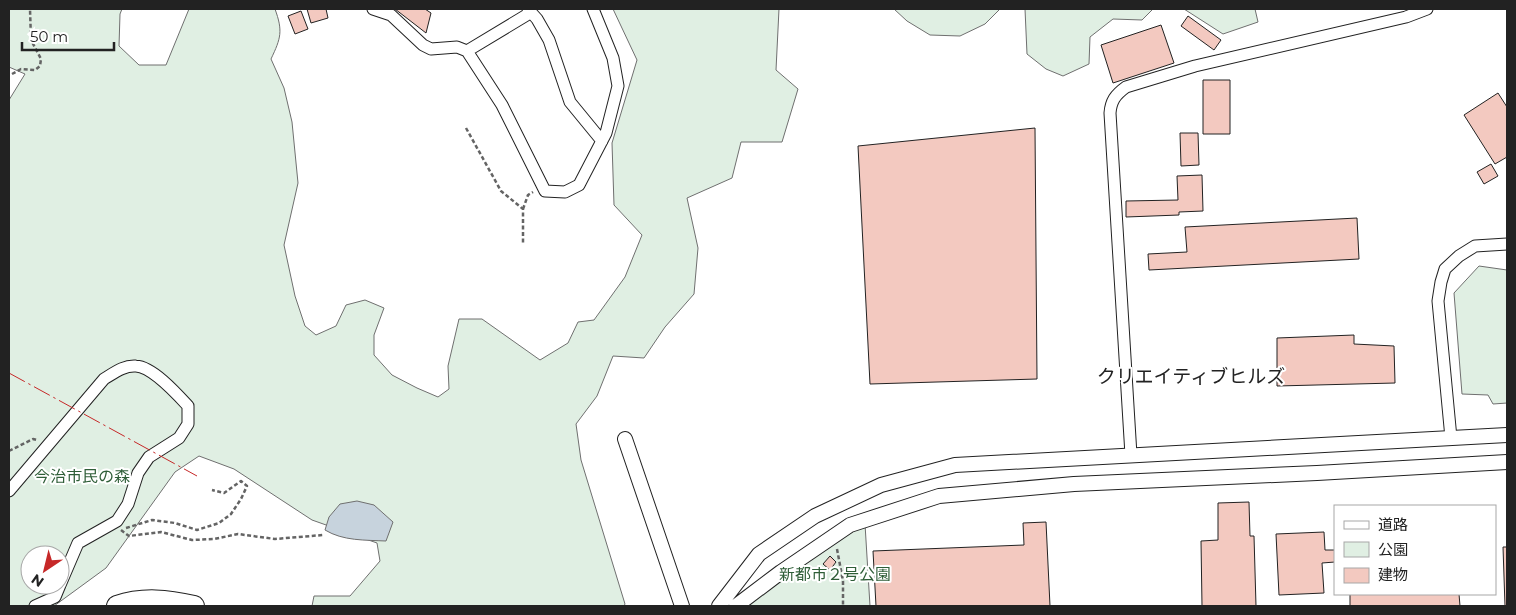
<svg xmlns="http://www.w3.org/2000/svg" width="1516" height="615" viewBox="0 0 1516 615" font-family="Montserrat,'Noto Sans JP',sans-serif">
	<rect width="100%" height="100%" fill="#fff"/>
	<path fill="#e0efe3" stroke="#6f6f6f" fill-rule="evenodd" d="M9,9H122L120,14L119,46L139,65H166L189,9H275C283,31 281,38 271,59L284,88L292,122L298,183L284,245L295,296L305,326L316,335L336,326L346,305L365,300L384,308L374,335V355L392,375L417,388L438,397L449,389L448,366L459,319H482L540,360L568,343L578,322L594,320L625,277L642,235L614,205L612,143L637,60L613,9H779L776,70L798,89L782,142H741L732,178L687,198L698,248L694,294L665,327L644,358L613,356L597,396L576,424L581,460L625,604L624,606H312L314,596H350L380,561L377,543L312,520L234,469L199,456L175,472L106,568L54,606H9V100L25,74L9,67ZM30,555H60V585H30Z
		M894,9H1000L985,24L960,36L930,35L907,21Z
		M1025,9H1153L1142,20L1113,19L1090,37L1089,64L1063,76L1046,69L1027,54Z
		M1184,9H1255L1258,22L1223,34Z
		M1479,266L1507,270V403L1493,404L1488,395L1462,394L1454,293Z
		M865,524L870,606H734L785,568Z"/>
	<path fill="#c7d3dd" stroke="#6f6f6f" d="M357,501L374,505L393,522L386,541C365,540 343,541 325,530L329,517L340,504Z"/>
	<path fill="#f3c9c0" stroke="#222" d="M307,9H326L328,18L311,23Z
		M395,9H425L431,13L426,33Z
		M301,11L308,29L295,34L288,16Z
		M1188,16L1221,40L1214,50L1181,26Z
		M1161,25L1174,63L1113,83L1101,45Z
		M1203,80H1230V134H1203Z
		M1498,93L1507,107V157L1495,164L1464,115Z
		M1035,128L1037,379L870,384L858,146Z
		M1180,133H1198L1199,165L1181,166Z
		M1491,164L1498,176L1484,184L1477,172Z
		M1202,175L1203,211L1179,212V215L1126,217V201L1178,200L1177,176Z
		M1357,218L1359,259L1149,270L1148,254L1187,252L1185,227Z
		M1354,335V344L1394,346L1395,383L1277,386V338Z
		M1249,502L1250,536H1254L1256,606H1202L1201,541L1218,540V503Z
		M1046,522L1050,606H876L873,551L1024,545L1023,523Z
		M1324,532L1325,550H1335V562L1322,563L1324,593L1279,595L1276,534Z
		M1503,547H1507V606H1505Z
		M830,556L836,562L830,570L823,564Z
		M1350,594H1459L1460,606H1350Z"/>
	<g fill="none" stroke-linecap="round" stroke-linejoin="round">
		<g stroke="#222" stroke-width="13">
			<path id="minor" d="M373,9L391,15L423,45L431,49L457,47L467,51L502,105L545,191L565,192L579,185L606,133L618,86L613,58L593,9
				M528,9L537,19L549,40L570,102L602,141
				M467,51L530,13
				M1451,438L1438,301L1441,282L1445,269L1459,256L1475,246L1507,244
				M1131,455L1110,113C1111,101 1115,95 1126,87L1195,66L1406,17L1427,9
				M9,491L104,379C114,373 124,365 136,366C153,367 177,394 188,406V424L179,438L149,457L138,473L128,504L117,521L78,543L60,585
				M35,606L55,597L60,585"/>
		</g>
		<g stroke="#222" stroke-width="16">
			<path id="tertiary" d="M625,439L682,606
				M719,606L759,554L815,516L881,485L955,465L1507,435
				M736,606L781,572L850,525L939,496L1074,484L1317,473L1507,462"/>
		</g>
		<g stroke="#222" stroke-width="22">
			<path id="motorway" d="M117,606C143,597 168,600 194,606"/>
		</g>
		<path stroke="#646464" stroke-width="2.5" stroke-dasharray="4 2.5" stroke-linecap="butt" d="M12,74L21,69L35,70L40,66L41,59L31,40L30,9
			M466,128L501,191L523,209V244
			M523,209L528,195L533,192
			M9,451L33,439L37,440
			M126,528L152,520L175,523L197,530L219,523L231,514L241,499L247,486L241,481L224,493L212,490
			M121,530L129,536L161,532L192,540L214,539L238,534L275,539L323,535
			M837,549L843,581V605L842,606"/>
		<use href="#minor" stroke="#fff" stroke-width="11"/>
		<use href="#tertiary" stroke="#fff" stroke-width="14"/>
		<use href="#motorway" stroke="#fff" stroke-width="20"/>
		<path stroke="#c62828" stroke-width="1" stroke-dasharray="18 4 2.5 4" stroke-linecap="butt" d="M9,373L197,476"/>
	</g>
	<g text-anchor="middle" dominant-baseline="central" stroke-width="4" stroke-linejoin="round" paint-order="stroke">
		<g font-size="16" fill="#2f5e38" stroke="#fff">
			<text x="82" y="476">今治市民の森</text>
			<text x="835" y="574">新都市２号公園</text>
		</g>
		<g font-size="19" fill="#222" stroke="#fff">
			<text x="1191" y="376">クリエイティブヒルズ</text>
		</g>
	</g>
	<rect width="1516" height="615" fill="none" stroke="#222222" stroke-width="20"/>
	<rect x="1334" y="505" width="162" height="90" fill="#ffffff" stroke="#a7a7a7"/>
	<rect x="1344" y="521" width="25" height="8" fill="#ffffff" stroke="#a7a7a7"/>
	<text x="1378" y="530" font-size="15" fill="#222222">道路</text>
	<rect x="1344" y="542" width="25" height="15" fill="#e0efe3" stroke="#a7a7a7"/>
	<text x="1378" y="555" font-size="15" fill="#222222">公園</text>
	<rect x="1344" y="568" width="25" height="15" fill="#f3c9c0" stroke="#a7a7a7"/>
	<text x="1378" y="580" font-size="15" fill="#222222">建物</text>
	<g transform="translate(45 570) rotate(215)"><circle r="24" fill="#ffffff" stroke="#a7a7a7"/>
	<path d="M0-4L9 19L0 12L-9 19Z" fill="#c62828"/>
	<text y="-8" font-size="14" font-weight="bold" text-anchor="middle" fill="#222222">N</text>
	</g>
	<path d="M22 42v8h92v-8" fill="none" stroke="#222222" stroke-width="2.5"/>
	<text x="30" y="42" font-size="15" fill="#222222" stroke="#ffffff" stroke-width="4" paint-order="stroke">50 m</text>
</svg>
